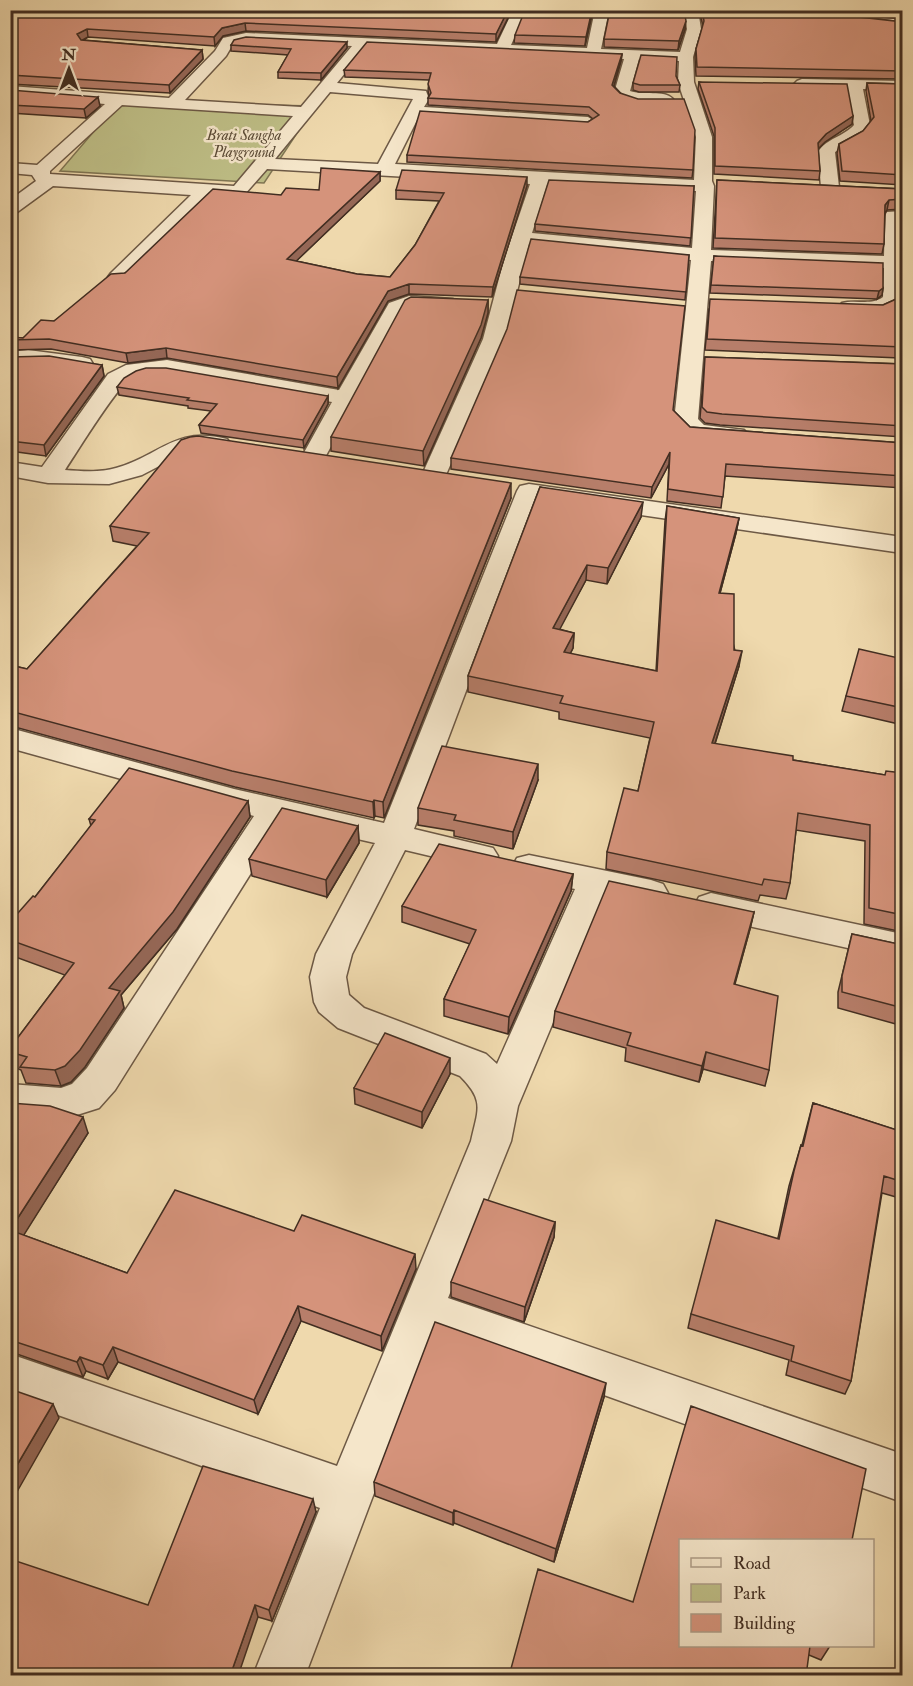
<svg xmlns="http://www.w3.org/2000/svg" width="913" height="1686" viewBox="0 0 913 1686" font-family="'IM FELL Double Pica',serif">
	<rect width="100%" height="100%" fill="#efd9ad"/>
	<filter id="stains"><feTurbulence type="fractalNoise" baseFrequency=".00333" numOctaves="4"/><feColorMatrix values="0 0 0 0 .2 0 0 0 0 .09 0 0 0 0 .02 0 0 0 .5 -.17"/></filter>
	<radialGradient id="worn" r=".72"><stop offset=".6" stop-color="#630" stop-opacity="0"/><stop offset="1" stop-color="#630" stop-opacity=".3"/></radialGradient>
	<path fill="#bebe86" stroke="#807654" stroke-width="1.5" d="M119,102L315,106L264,183L60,171Z"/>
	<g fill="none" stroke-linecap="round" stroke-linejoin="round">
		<g stroke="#6d5945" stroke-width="3">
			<path id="minor" d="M513,10H527L511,45L587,48L595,10H609L601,49L680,52L687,29L684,10H698L701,29L693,57L694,82L712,137V181L714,186L711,250L884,256L885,216L887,212L902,211V299C890,317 862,316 842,311L839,307L842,303C856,299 871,306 883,297L884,268L711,261L698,419L704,425L744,430L748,435L744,440C722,446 688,441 674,421L691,260L529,244L505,339L445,477L442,482L433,484L424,482L421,477L483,339L504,260L530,184L267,169L244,195L211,196L125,281H111L108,277L111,273L191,195L53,186L16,213L10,214V200L36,181L32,175L10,173V163L37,165L105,104L10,96V86L169,98L215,51L223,38L246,33L497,44ZM246,41L352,46L301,107L185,100L226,56L233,44ZM366,47L624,59L614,93C623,104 663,110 673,99C664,89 643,96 630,91L639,59L679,61L678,82L696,137L694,180L395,164L419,116L588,127L596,122L588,117L424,107L429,99L426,91L337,83ZM330,92L413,99L378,164L275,159ZM122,105L293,116L234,186L50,174V171ZM547,185L696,191L692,248L532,233Z
				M853,10H867L869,16L902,20V28L858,23Z
				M802,79L902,81V90L863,89L870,125L860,138L835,152L839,187L836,191H824L821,187L818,152C827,138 843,137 854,125L847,89L797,87L794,84L797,81Z
				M409,296L453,299L456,303L453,307C437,311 420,305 404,311L322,463L313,465L304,463L301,458L332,402L167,374C154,374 142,373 130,379C116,388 77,452 65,470C81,471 100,473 116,468C160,456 174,426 227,439L231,444L227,449L186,452L142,475L109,484L48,483L10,476V462L42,467L108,374L126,365L167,360L339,390L389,303Z
				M28,350L82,357L90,359L93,364L90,369L82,371L37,363L10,365V352Z
				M529,484L902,537V553L538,500L414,829L493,848L498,856L493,864L481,868L405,850L352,954L346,977L349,995L364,1008L486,1054L497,1064L575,889L517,876L512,867L517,858L529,855L651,880L663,884L668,893L663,902L651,906L606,896L518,1106L511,1141L448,1298L902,1454V1502L434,1334L305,1676H253L320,1508L10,1398V1354L337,1466L471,1141C478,1109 485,1101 460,1076L338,1028L319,1012L314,1002L310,977L316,954L375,843L283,822L115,1090L99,1108L61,1120L10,1116V1084L61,1088L72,1084L87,1068L254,816L10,748V728L234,789L384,823L517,491L520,486Z
				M711,893L902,934V960L699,915L694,906L699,897Z"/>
		</g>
		<use href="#minor" fill="#f5e6ca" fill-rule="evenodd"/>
	</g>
	<path fill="#b77e6a" stroke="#422e22" stroke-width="1.5" d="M10,10L480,15L483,13L473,10H512L496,42L246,31L223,36L215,46L88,37L83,40L202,50L203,59L170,93L10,84Z
		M593,10L585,46L514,43L515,35Z
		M699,10H856L859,17L903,22V79L696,76L695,57L696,49L703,26Z
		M869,10H903V18L871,14Z
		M685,29L678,50L604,47V39Z
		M231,45L347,48L321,80L278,78V72L288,55L231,51Z
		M622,54L621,61L614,86L693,170L692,178L407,162V155L588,122L593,119L588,115L428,105V98L429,95L428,91L429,80L345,77L344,70Z
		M676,76L680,85L679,92H639L633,90V83Z
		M699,82L853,116L852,124L825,142L818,149L820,171L819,180L714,174V136L698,89Z
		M867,83L903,84V185L840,181L837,153L839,144L863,131L871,121L866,91Z
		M10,90L100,106L86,118L10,113Z
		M380,172V181L296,261L357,274L390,277L415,245L439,201L396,199V190L527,186L492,297L409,294L388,301L338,388L167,358L128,363L51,349L10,350V337L23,338L54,321L125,273L281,195L319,190Z
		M717,180L903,189V209L887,210L885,213L884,244L882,254L713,248Z
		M694,186L690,246L535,231V224Z
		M689,255L685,300L520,284V277Z
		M714,256L883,288L882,295L877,299L710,293Z
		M903,296V360L900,358L705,350L709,309L883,305Z
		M488,300V313L481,338L424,466L331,451V437Z
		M10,357L102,365L104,376L46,456L10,451Z
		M705,357L903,364V437L720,425L705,423L700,418Z
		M117,387L328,396V404L304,448L201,433L199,425L211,411L188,408V406L119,395Z
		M673,410L690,427L903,443V488L725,476L721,508L667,501L669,464L651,498L451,469V458Z
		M540,487L641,517L607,584L586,580L559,629L574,633L573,648L570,654L656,671L665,521L667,506L739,518L736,533L720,593L739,666L715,744L793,760L885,775L903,773V932L864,924L865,841L796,830L790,883L786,899L760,895L758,901L606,869L607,852L638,791L650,738L559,719V712L468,692V676Z
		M511,498L384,818L375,816L374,818L235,787L11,726L10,665L27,669L137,546L113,541L110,526Z
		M903,659V725L842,711L846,696Z
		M538,780L513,849L454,836V831L418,825V808Z
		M248,801L250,817L177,929L121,995L124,1008L85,1067L71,1082L61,1086L26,1083L21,1070L14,1067L10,1057V1048L65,975L10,955V922L35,897L91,826L89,819Z
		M358,826L359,843L327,897L252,876L249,859Z
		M573,874L571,891L508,1034L444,1016V999L470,944L402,922V906Z
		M754,912L750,929L735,984L769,1070L765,1086L703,1069L699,1082L625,1061L626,1048L553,1027L555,1011Z
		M852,934L903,945V1026L838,1008V992Z
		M450,1074L422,1128L355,1104L354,1088Z
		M10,1103L88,1133L23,1235L127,1273L294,1231L416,1269L382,1351L301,1321L258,1414L118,1362L108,1379L86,1371L83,1377L11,1352Z
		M813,1103L903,1132V1199L882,1193L851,1381L845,1394L786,1375L789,1360L688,1328L691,1314L778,1238L789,1186L801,1145H802Z
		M555,1222L554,1237L524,1322L451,1297V1282Z
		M604,1397L554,1562L454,1523L453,1525L375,1496L374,1482Z
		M316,1512L272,1621L258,1617L148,1605Z
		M681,1646H830L821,1660L809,1655Z"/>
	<path fill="#956756" stroke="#422e22" stroke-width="1.5" d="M508,10H512L496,42V34Z
		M592,10H593L585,46L586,37Z
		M686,21L685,29L678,50L679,41Z
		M245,23L246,31L223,36L215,46L214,37L222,28Z
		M87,29L88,37L79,42L77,34Z
		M347,42V48L321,80V73Z
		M202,50L203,59L170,93L169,85Z
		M622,54L621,61L612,92V85Z
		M98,97L100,106L86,118L84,109Z
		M853,116L852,124L825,142L816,151L818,143L826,134Z
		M380,172V181L288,269L287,259Z
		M527,177V186L492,297L493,287Z
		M889,200L887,210L883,215L885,205Z
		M409,284V294L388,301L338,388L337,377L388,291Z
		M883,288L882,295L877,299L879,291Z
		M488,300V313L481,338L424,466L423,451Z
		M166,348L167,358L128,363L126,353Z
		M102,365L104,376L46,456L44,445Z
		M328,396V404L304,448L303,440Z
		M670,452L669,464L651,498L652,487Z
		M511,483V498L384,818L383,802Z
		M643,502L641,517L607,584L608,568Z
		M739,518L736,533L716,608L719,593Z
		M587,565L586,580L552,644L553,628Z
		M574,633L573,648L563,668L564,652Z
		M742,651L739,666L710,759L712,743Z
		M538,764V780L513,849V832Z
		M374,800L375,816L374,818L373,802Z
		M248,801L250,817L177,929L121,995L124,1008L85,1067L71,1082L61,1086L55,1070L109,988Z
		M358,826L359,843L327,897L326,880Z
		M573,874L571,891L508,1034L509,1017Z
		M754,912L750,929L730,1000L734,984Z
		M706,1052L703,1069L699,1082L702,1066Z
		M450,1058V1074L422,1128V1112Z
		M83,1117L88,1133L17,1246L10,1230Z
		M555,1222L554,1237L524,1322L525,1307Z
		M415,1254L416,1269L382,1351L381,1336Z
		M298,1306L301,1321L258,1414L254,1400Z
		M113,1347L118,1362L108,1379L103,1365Z
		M80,1357L86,1371L83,1377L77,1362Z
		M606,1383L604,1397L554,1562L556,1549Z
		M53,1404L59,1418L10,1504V1477Z
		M313,1499L316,1512L272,1621L269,1610Z
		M454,1510V1523L453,1525V1513Z
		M255,1605L258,1617L238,1676H230Z"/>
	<path fill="#d5937b" stroke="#422e22" stroke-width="1.5" d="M10,10H421L480,15L486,10H508L496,34L245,23L222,28L214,37L87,29L77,34L81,40L202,50L169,85L10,75Z
		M525,10H592L586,37L515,35Z
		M610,10H684L686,21L679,41L604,39Z
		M702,10H856L859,17L903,22V71L697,67L696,49L704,21Z
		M246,37L347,42L321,73L278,72L291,49L231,45L234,40Z
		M367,42L622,54L612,85L620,93L638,99H684L695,130L693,170L407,155L420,111L588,122L599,115L589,107L428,98L431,93L428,84L431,73L344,70Z
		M641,55L677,57L676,76L680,85H640L633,83Z
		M699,82L847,84L853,116L826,134L818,143L820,171L715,166V128Z
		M867,83L903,84V175L842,171L839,144L863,131L874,117Z
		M10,90L98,97L84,109L10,105Z
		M321,168L380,172L287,259L357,274L390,277L415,245L444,193L396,190L402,170L527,177L493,287L409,284L388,291L337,377L166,348L126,353L49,339L10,340V337L23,338L41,320L54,321L111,274L125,273L213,189L281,195L286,188L319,190Z
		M549,180L694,186L691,238L535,224Z
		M717,180L903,189V199L889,200L885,205L884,244L715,238Z
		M531,239L689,255L686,292L520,277Z
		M714,256L883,263V288L879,291L711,285Z
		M517,290L685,306L673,410L690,427L903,443V476L726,464L723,497L668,489L670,452L652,487L451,458L507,329Z
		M903,296V347L707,339L710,299L883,305Z
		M411,297L488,300L481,325L423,451L331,437L405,300Z
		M49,356L102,365L44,445L10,441V357Z
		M705,357L903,364V426L722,414L707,412L702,407Z
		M146,368H166L328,396L303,440L199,425L217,404L187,400L189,398L117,387L124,378L136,371Z
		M198,436L511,483L383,802L374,800L373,802L232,771L10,711V665L27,669L149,533L110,526L181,440L190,437Z
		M540,487L643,502L608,568L587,565L553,628L574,633L564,652L657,671L667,506L739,518L719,593L734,594V650L742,651L712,743L793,756V760L885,775L886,771L903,773V915L869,908L870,825L798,813L790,883L764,879L762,885L607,852L624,788L638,791L654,722L560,703L563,696L468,676Z
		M859,649L903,659V708L846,696Z
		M442,746L538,764L513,832L454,820L456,815L418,808Z
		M129,768L248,801L173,912L109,988L120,991L80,1050L65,1066L55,1070L20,1067L27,1057L10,1052V1048L74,963L10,940V922L33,896L35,897L95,820L89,819Z
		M282,808L358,826L326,880L249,859Z
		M439,844L573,874L509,1017L444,999L476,930L402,906Z
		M609,881L754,912L734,984L778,996L769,1070L706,1052L702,1066L627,1045L631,1033L555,1011Z
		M852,934L903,945V1008L842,992V976Z
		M385,1033L450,1058L422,1112L354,1088Z
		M10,1103L50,1106L83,1117L10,1230Z
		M813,1103L903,1132V1182L884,1176L851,1381L791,1361L794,1346L691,1314L716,1220L779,1239L794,1171L801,1145L803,1146Z
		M175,1190L294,1231L302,1215L415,1254L381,1336L298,1306L254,1400L113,1347L103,1365L80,1357L77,1362L10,1340V1230L127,1273Z
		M484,1199L555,1222L525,1307L451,1282Z
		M435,1322L606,1383L556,1549L454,1510L453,1513L374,1482Z
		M10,1389L53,1404L10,1477Z
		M691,1406L866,1469L852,1540H681V1646H810L806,1676H509L538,1569L633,1602Z
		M203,1466L313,1499L269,1610L255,1605L230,1676H10V1559L148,1605Z"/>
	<g text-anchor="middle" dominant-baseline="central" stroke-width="5" stroke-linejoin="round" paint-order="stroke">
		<g font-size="15" font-style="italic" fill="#5b4b36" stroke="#f5e6ca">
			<text x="244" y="135">Brati Sangha<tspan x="244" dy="17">Playground</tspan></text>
		</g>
	</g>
	<rect width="913" height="1686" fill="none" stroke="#efd9ad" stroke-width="36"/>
	<rect x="12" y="12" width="889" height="1662" fill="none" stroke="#422e22" stroke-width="3"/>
	<rect x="18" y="18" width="877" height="1650" fill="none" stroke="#422e22" stroke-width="1.5"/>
	<rect x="679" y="1539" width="195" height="108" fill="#f5e6ca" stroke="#ad9c87" stroke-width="1.5"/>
	<rect x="691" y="1558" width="30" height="9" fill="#f5e6ca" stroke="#ad9c87" stroke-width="1.5"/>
	<text x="733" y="1569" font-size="18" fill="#422e22">Road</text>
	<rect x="691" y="1584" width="30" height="18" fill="#bebe86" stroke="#ad9c87" stroke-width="1.5"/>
	<text x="733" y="1599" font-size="18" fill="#422e22">Park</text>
	<rect x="691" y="1614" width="30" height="18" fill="#d5937b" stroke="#ad9c87" stroke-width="1.5"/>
	<text x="733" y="1629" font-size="18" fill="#422e22">Building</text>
	<g transform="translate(69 69)" stroke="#f5e6ca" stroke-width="4.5" paint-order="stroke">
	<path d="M0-4.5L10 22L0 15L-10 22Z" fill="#422e22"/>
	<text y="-9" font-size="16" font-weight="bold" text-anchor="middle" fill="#422e22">N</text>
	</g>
	<rect width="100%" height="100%" filter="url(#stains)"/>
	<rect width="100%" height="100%" fill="url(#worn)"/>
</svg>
